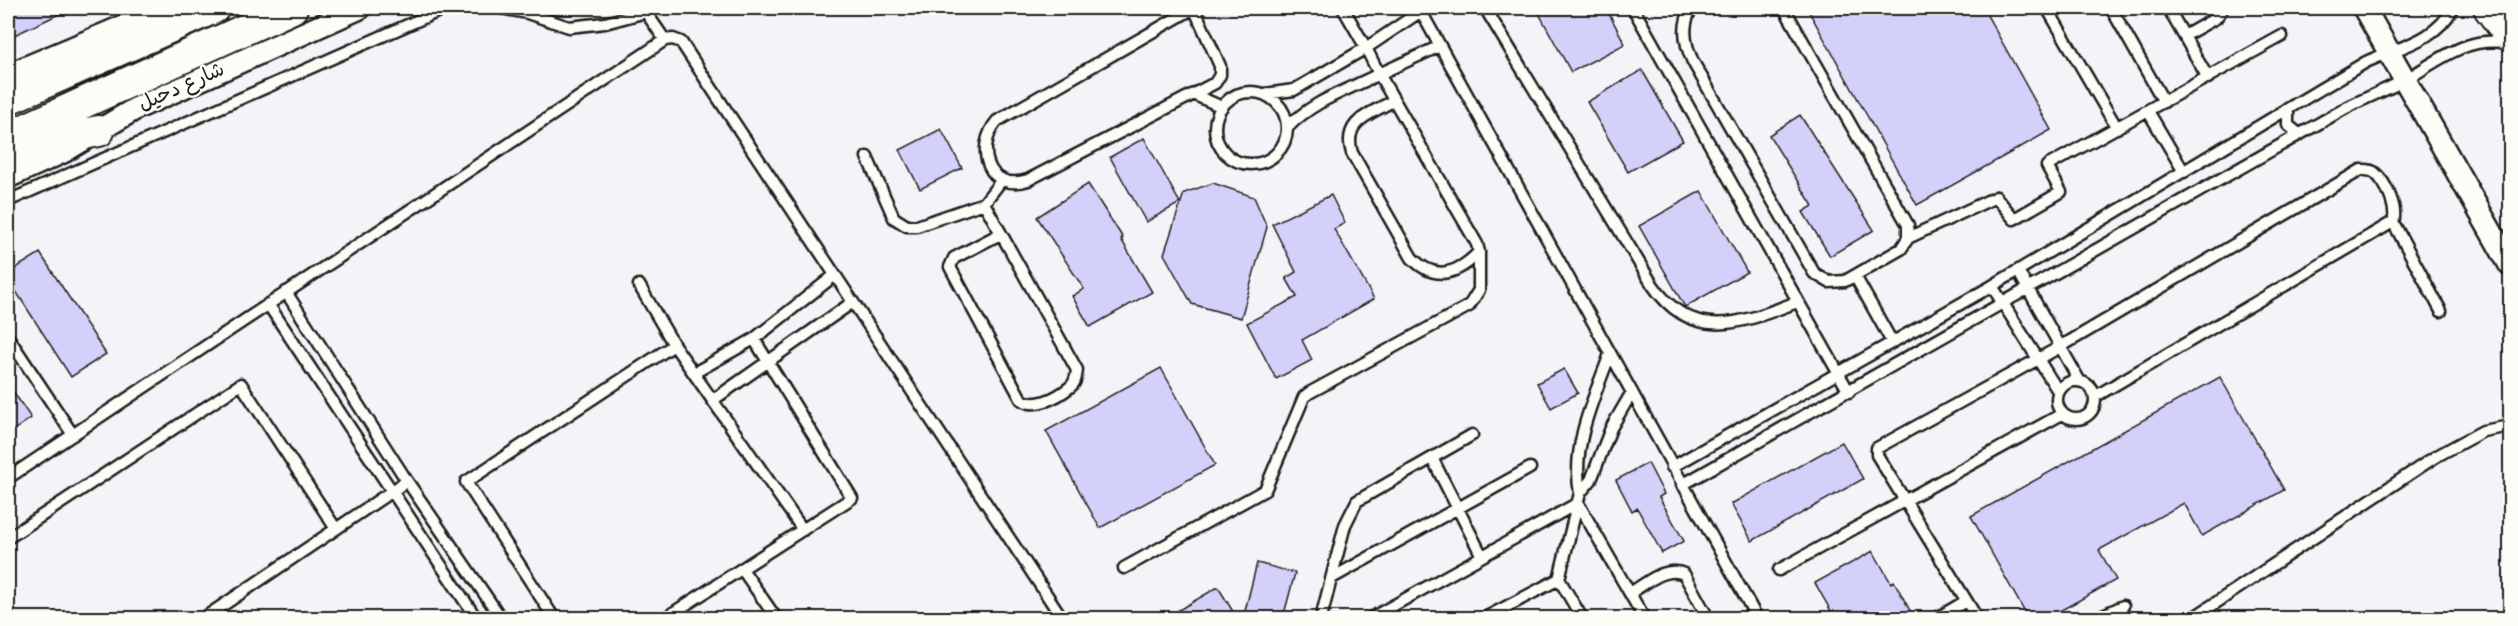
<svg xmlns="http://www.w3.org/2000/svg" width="2518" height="626" viewBox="0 0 2518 626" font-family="'Indie Flower','Playpen Sans Arabic',sans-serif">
	<rect width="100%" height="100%" fill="#f5f3f8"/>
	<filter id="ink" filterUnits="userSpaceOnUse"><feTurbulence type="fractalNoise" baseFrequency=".0167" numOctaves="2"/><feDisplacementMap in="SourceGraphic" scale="12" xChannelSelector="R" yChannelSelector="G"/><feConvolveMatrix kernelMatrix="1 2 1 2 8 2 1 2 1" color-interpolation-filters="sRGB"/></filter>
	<g filter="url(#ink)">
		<path fill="#d3d1fa" stroke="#1c1c1c" stroke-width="1.5" d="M8,8H72L8,38Z
			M1536,8H1606L1625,44L1571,72Z
			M1807,8H1983L2051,130L1917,205Z
			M1642,70L1683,141L1628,172L1587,102Z
			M1800,115L1874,230L1830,256L1803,212L1813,206L1769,135Z
			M941,129L962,168L920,189L900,150Z
			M1144,138L1180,203L1146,222L1110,157Z
			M1213,183L1254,197L1267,227L1241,318L1192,304L1164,254L1184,193Z
			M1088,184L1123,238L1121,239L1152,292L1090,327L1072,296L1084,289L1037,217Z
			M1701,191L1747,272L1685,307L1639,226Z
			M1331,195L1345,223L1334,229L1374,299L1302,340L1312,360L1276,379L1247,323L1297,297L1286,278L1296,272L1272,224Z
			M40,253L106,354L71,377L8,279V273Z
			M1161,368L1215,465L1100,528L1046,431Z
			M1564,369L1578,393L1551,408L1537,383Z
			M2220,377L2284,490L2202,536L2184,503L2099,550L2116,580L2047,618H2028L1971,516Z
			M8,384L31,418L8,434Z
			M1842,442L1863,479L1752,541L1731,504Z
			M1648,463L1664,494L1659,497L1684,541L1662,553L1637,508L1632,511L1616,480Z
			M1873,551L1891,583L1894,581L1914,618H1835L1815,583Z
			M1257,563L1295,573L1283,618H1259L1244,615Z
			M1218,587L1237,618H1165Z"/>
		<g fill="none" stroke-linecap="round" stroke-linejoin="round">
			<g stroke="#1c1c1c" stroke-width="15">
				<path id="service" d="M500,8L527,13L569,27L605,23L646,12
					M643,8L665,40
					M1194,8L1220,66V75L1215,83L1028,180C988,193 974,148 997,121Z
					M1419,8L1757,618
					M1485,8L1652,284C1692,344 1742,323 1797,302
					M1633,8L1849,392
					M1692,8C1681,25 1685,45 1693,62L1814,273L1829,282L1845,281L1901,249L1908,238V225L1784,8
					M2047,8L2117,128
					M2111,8L2164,102
					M2168,8L2208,78
					M1421,11L1366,48L1379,74L1440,46
					M2184,36L2216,18L2223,8
					M1215 128a36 36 0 1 1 72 0a36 36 0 1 1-72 0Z
					M1265,94L1294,90L1366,48L1343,8
					M1195,95L1222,107
					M2288,110V125L2299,134
					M2148,111L2184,172
					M1287,128C1314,100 1346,91 1379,74L1477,244L1479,252C1459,273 1436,283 1412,258L1352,153C1342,121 1370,114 1393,101
					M867,157L894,218L907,226H917L984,203
					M8,201L446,8
					M2393,222L2441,311
					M1000,234L954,258L950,267L1021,399C1034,410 1058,397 1070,387C1076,383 1076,376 1077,370L984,203L1001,181
					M1908,238L1996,197L2014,219L2061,192L2047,166L2282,36
					M2018,271L2079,380
					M1855,276L1892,342
					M639,285L674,345L803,530
					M1992,286L2058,391
					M286,292L407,481L501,618
					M268,304L476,618
					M8,337L73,435
					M694,373L754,339L835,275
					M2057 400a19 19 0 1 1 38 0a19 19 0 1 1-38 0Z
					M713,400L853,302
					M1432,458L1482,556
					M1672,467L1992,286L2366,62C2398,47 2435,42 2453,8
					M8,478L665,40L673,39L681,42L1062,618
					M1682,485L2346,108C2365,98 2386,90 2405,80C2438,61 2467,35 2508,43
					M1580,493C1571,445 1594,398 1610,354
					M8,538L241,384L336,529
					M1124,568L1265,490L1304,397L1309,393L1469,306L1479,290V252
					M742,569L776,618
					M1779,570L2062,414
					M1332,578L1530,468
					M1630,593C1646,584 1665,565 1684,574L1708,618
					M204,618L407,481
					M554,618L466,482L674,345
					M665,618L852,498L754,339
					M1321,618L1345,525L1357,501L1472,435
					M1371,618L1578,503L1644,618
					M1485,618L1559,579
					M1582,618L1559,579L1580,493L1591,480L1611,428L1632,392
					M1937,618L1966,601
					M1977,618L1877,455V448L2060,347L2361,170C2365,170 2371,169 2375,173C2386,182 2398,209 2393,222L2096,396
					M2096,618L2123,606
					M2193,618L2435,457L2483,431L2510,426"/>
			</g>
			<g stroke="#1c1c1c" stroke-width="26">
				<path id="minor" d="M2364,8L2510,265
					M8,75L167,8
					M8,177L63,152L135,109L360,8"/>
			</g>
			<g stroke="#1c1c1c" stroke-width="34">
				<path id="secondary" d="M2489,8L2510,36
					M8,99L214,8
					M8,137L292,8
					M10,148L99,131"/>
			</g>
			<use href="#service" stroke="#fdfcf7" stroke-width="10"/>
			<use href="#minor" stroke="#fdfcf7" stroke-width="21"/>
			<use href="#secondary" stroke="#fdfcf7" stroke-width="30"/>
		</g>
	</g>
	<g text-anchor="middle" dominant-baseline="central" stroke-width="4.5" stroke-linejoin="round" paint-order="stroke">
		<g font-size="20" fill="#1c1c1c" stroke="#fdfcf7">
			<text transform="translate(182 88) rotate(-24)">شارع دحيل</text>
		</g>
	</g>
	<rect width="2518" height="626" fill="none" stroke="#fdfcf7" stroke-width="30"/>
	<rect x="15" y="15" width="2488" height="596" fill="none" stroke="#1c1c1c" stroke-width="2" filter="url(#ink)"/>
</svg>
